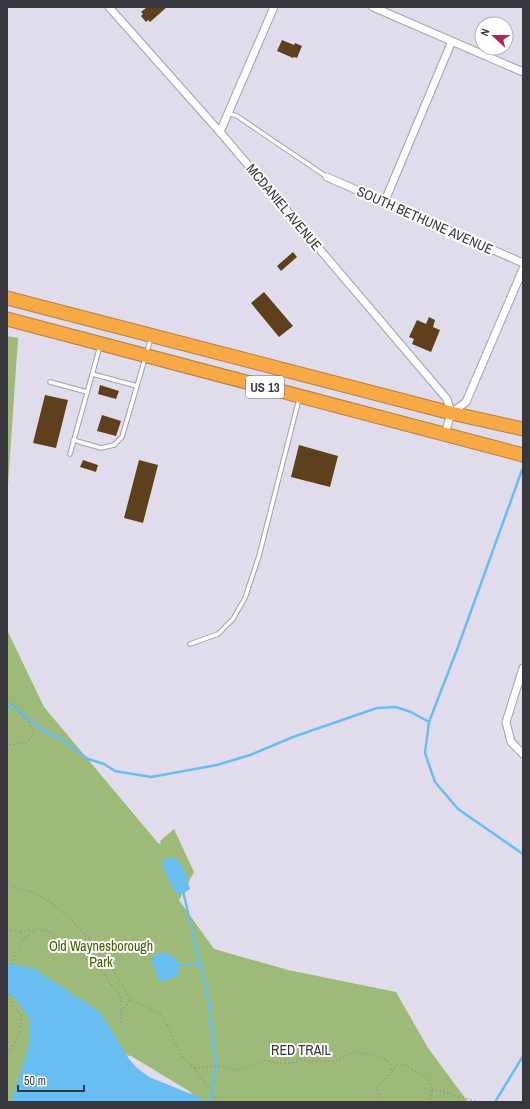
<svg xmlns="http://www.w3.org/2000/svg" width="530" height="1109" viewBox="0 0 530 1109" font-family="'Archivo Narrow',sans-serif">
	<rect width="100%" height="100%" fill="#e0dcec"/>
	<path fill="#9dba78" d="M7,336L18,338L7,500Z
		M7,630L44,707L158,843L161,844L160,841L174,829L194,872L179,900L214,949L288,970L396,992L428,1048L468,1102H201L189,1091L131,1056L83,1047L22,1102H7Z"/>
	<path fill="#68bef0" d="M170,857C184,860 187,878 190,889L184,893L176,894L163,868L162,861Z
		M164,952L174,957L180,965L178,976L162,982L158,979L151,960L155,955Z
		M7,963L33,968L100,1012L129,1059L136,1067L149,1077L201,1098L205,1102H11L27,1052L30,1037L29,1018L13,996L7,995Z"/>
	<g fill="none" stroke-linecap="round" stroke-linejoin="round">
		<path stroke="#68bef0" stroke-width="2.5" d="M522,470L458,647L429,722L425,753L435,782L458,809L523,854
			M7,705L15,708L42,730L61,739L88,759L104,764L115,771L151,777L217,765L250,755L293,737L377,708L396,707L411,712L429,722
			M183,891L209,1002L216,1065L211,1099L209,1102
			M178,965L199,964
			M495,1102L523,1056"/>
	</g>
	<path fill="#5e411c" d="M147,7H167L150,22L148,20L146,22L141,16L143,14L141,12Z
		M282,40L294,45L295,43L302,46L297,58L294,57L293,58L277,51Z
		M293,252L297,257L281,271L277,266Z
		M264,292L293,326L279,337L251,303Z
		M429,317L435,320L433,327L440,330L431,352L412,344L414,339L409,337L417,320L426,324Z
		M100,385L119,391L116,399L98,394Z
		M45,395L68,400L56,448L33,443Z
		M102,415L121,421L116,436L97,431Z
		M299,445L338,456L330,487L291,477Z
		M83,460L98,465L96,472L80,467Z
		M139,460L158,465L143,523L124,518Z"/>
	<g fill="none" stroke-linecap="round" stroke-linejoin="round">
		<g stroke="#a29fae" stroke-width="5.5">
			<path id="lane" d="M228,113L237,116L327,177
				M92,374L137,386
				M50,382L87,392
				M73,440L101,448L114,445L122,437L151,338
				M70,454L100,346
				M190,644L218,634L233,619L245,598L259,556L299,399"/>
		</g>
		<g stroke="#a29fae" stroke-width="9">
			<path id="street" d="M109,7L220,132L447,399L451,413
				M373,7L523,72
				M220,132L274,7
				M327,177L523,263
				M384,203L452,41
				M445,434L451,413L466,402L523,269
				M523,668L506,722L511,742L523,754"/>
		</g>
		<g stroke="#b48142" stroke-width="15">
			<path id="highway" d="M7,298L451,413L523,429
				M7,319L523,455"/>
		</g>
		<path stroke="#8e8b97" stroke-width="1.5" stroke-dasharray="1 3" stroke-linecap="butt" d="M7,698L29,722L33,732L31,739C22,744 17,746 7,744
			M7,884L29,891L48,900L70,918L88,938L102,958L114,971L130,999L157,1012L165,1020L171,1032L173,1040L180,1054L196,1070L218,1102
			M7,929L21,932L22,942L20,948L16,952L11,968
			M21,932L38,929L49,932L56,935L63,944L76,949L83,957L102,971L114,988L121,995V1013
			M23,941C26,935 32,933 37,930
			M7,991L14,1007L21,1015C21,1035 19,1038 7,1053
			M120,1027L121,1013L124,1009L130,999
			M195,1068L220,1066L236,1070L252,1066L266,1060L278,1063H288L301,1060L322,1062L339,1060L354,1052L375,1055L387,1060L390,1064L392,1071L384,1081L378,1085L377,1090L383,1102
			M392,1071L396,1065H405L425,1077L432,1086V1094L430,1100L432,1102
			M432,1089L479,1102"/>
		<use href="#lane" stroke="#fff" stroke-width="3.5"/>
		<use href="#street" stroke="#fff" stroke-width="7"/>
		<use href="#highway" stroke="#f6a944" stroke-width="13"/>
	</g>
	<g text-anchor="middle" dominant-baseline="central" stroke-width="4" stroke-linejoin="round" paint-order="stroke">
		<rect fill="#fff" stroke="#747378" stroke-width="1" x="246" y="376" width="38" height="22" rx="3"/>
		<g font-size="13" font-weight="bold" fill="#39373e">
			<text x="265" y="387">US 13</text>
		</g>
		<g font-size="14" fill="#39373e" stroke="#fff">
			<text transform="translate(284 207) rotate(50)">MCDANIEL AVENUE</text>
			<text transform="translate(425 220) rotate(24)">SOUTH BETHUNE AVENUE</text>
			<text x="301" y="1050">RED TRAIL</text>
		</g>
		<g font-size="14" fill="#405c03" stroke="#fff">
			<text x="101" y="946">Old Waynesborough<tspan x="101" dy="16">Park</tspan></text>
		</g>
	</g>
	<rect width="530" height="1109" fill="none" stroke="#39373e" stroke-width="16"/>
	<g transform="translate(494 36) rotate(292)"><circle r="19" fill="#ffffff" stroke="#b0afb2"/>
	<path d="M0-3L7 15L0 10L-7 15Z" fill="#b52554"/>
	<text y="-6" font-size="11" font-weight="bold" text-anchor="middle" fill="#39373e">N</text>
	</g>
	<path d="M18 1085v6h66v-6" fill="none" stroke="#39373e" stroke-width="2"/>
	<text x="24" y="1085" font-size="12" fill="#39373e" stroke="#ffffff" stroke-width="3" paint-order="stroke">50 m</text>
</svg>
